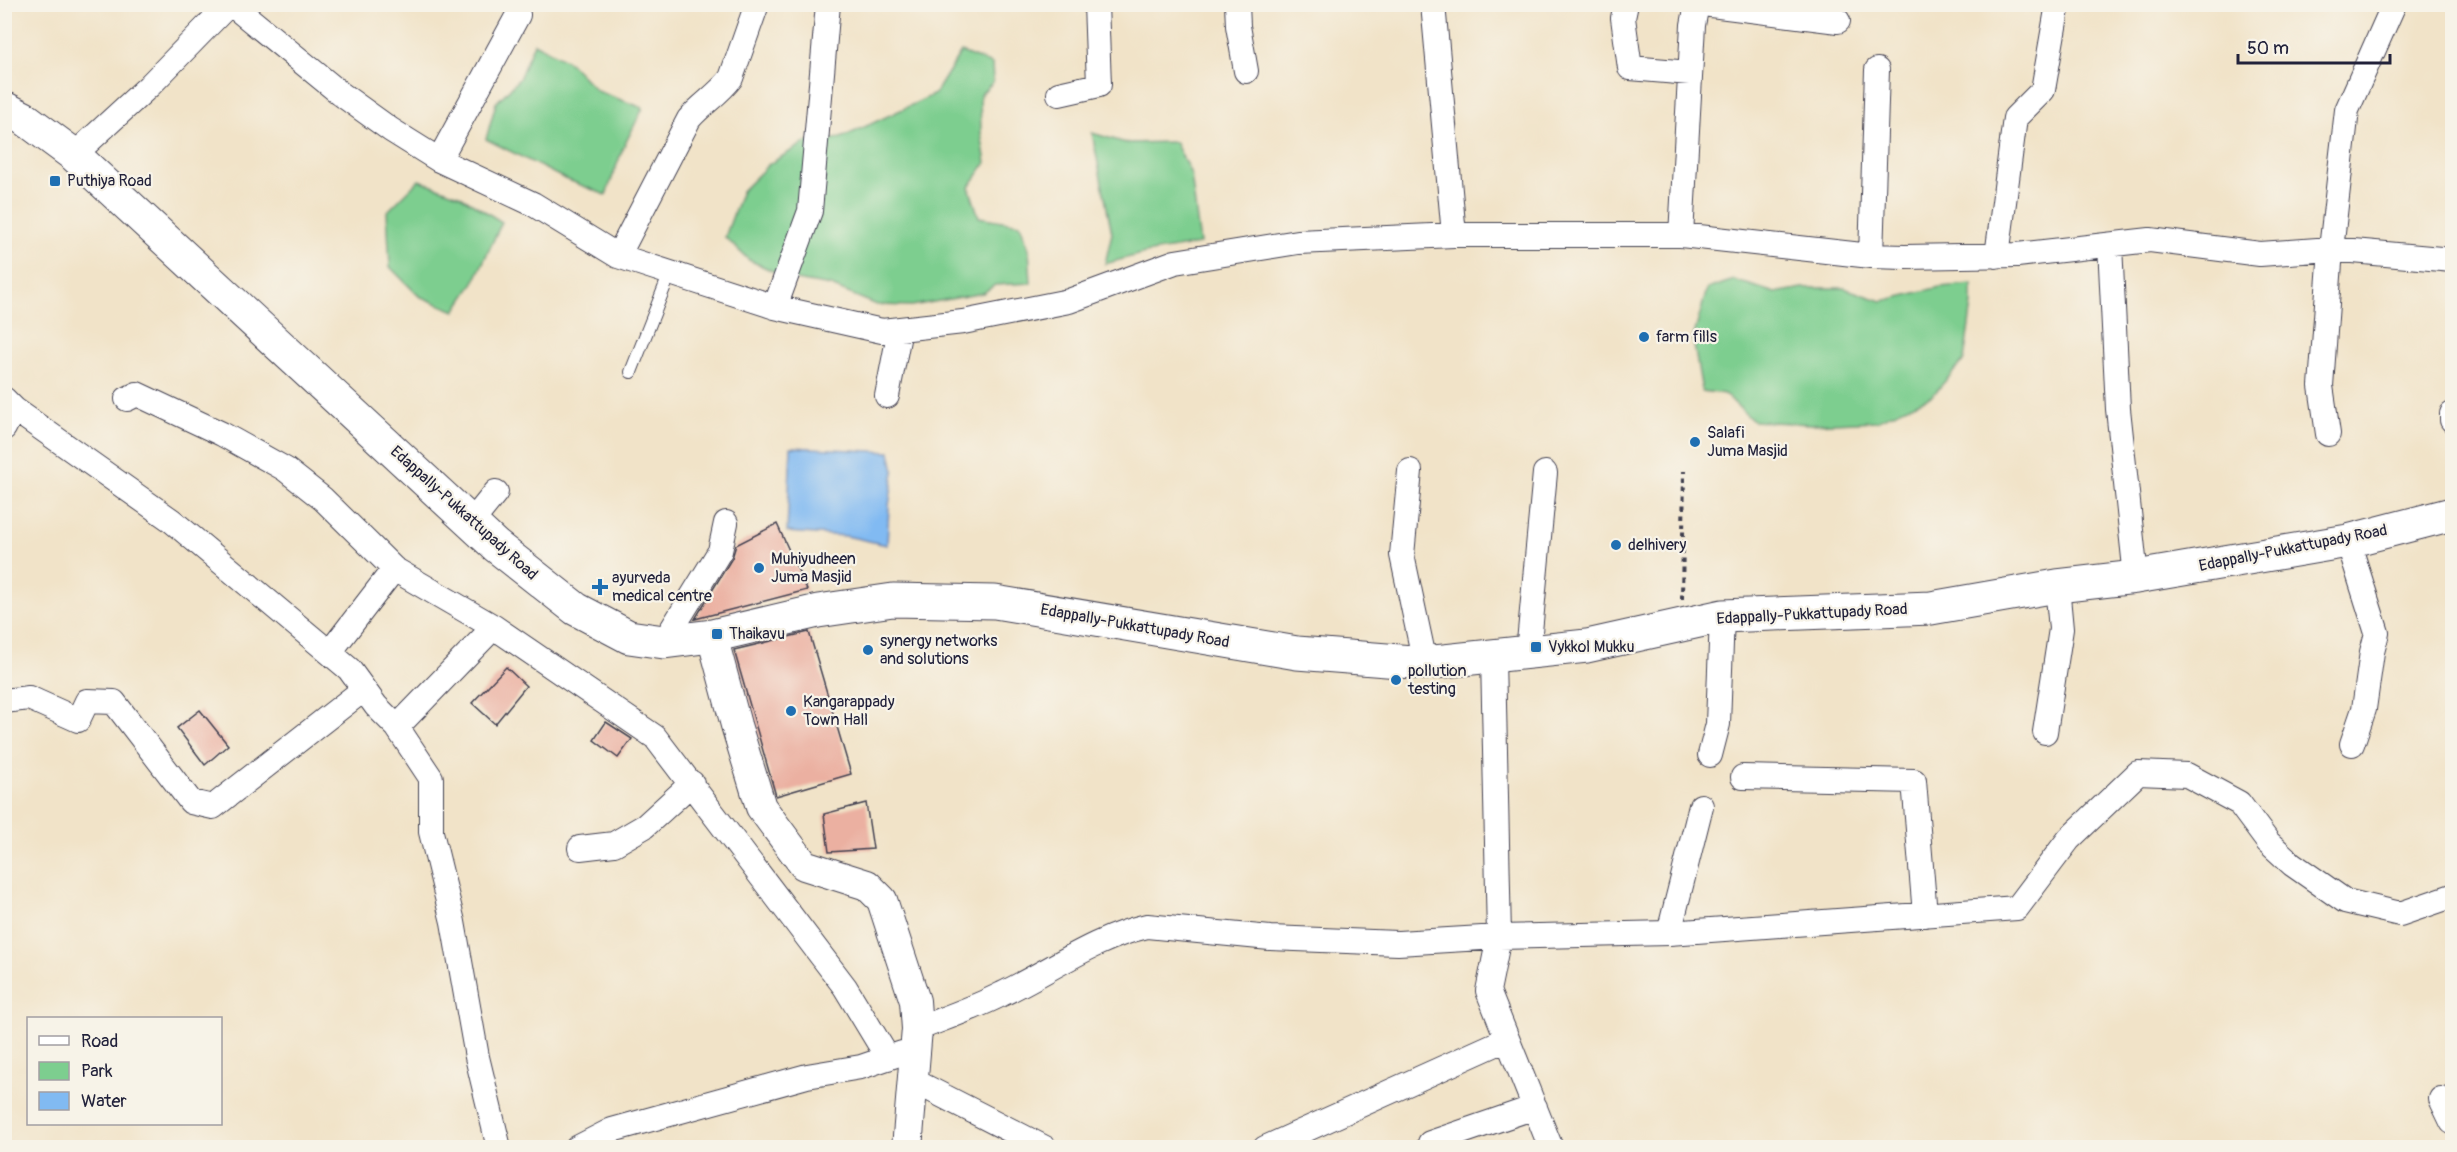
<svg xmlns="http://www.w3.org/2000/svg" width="2457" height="1152" viewBox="0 0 2457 1152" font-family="Pangolin,sans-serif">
	<rect width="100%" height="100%" fill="#f7f3e8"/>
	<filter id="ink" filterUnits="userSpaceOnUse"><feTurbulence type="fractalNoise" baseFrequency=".0167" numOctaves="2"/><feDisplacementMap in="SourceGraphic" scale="12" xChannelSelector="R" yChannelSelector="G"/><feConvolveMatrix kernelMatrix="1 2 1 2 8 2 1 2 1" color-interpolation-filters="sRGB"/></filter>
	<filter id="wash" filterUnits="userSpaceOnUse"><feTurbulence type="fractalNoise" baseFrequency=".008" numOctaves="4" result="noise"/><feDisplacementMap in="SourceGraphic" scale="24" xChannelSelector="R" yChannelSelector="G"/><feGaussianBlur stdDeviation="1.35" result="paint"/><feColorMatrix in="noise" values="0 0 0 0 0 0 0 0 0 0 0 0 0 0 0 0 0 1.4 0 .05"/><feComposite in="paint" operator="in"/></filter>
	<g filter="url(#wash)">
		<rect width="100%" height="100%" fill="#f1e3c8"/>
		<path fill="#7dce8f" stroke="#507865" stroke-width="1.5" d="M534,43L569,62L597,91L643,108L623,148L606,195L563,178L486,139L496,103L519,79Z
			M961,52L992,64L993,82L980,95L981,133L986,163L969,187L979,217L1020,224L1029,249L1031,283L995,285L983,293L912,306L877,305L831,286L790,279L749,260L725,237L742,191L769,164L806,142L841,138L935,94Z
			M1092,133L1126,143L1175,142L1191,174L1200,244L1145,253L1105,264L1112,233Z
			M419,180L459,195L502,222L473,284L455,311L419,296L390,267L387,212Z
			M1734,280L1775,293L1803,288H1844L1882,301L1940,287L1972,284V304L1964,360L1932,396L1876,421L1812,424L1753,421L1725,394L1702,391L1693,339L1707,289Z"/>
		<path fill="#81baf2" stroke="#526e96" stroke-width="1.5" d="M791,447L890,452L894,471L889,506L887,545L846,536L787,532Z"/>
		<g id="blocks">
			<path fill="#ebb0a1" d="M777,524L807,590L695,619L732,558L736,545Z
				M809,632L851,774L776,796L734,650Z
				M506,667L526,686L495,724L472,703Z
				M200,710L228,745L205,765L177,728Z
				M606,722L632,739L618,758L594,740Z
				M866,803L873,849L829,852L824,814Z"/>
		</g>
	</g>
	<g filter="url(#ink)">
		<use href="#blocks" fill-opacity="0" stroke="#413f50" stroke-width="1.5"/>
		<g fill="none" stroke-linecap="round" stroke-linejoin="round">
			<g stroke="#413f50" stroke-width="14">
				<path id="service" d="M631,372L670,273"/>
			</g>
			<g stroke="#413f50" stroke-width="26">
				<path id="minor" d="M231,4L341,94L391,130L439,160L533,204L618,256L775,307L882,331L963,322L1069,301L1175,262L1298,242L1454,235H1681L1871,256L1905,257L2017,255L2150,240L2260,254L2331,249L2452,260
					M1237,4L1238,26L1246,71
					M1433,4L1454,235
					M1626,4L1623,18L1630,68L1690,73
					M1703,4L1838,21
					M1059,94L1099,85L1096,4
					M74,155L149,86L229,4
					M439,160L518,15
					M1681,235L1693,25L1697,4
					M2110,245L2118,409L2136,577
					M618,256L689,119C702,104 719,94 731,78L757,4
					M1871,256L1877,70
					M1997,256L2015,118L2043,90L2058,4
					M775,307L810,211L828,4
					M887,396L900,329
					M4,399L14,409L171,520L349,669L376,706L397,727L431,778V832L453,922L477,1057L499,1148
					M127,399L137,394L222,434L285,469L323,499L394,569L494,627L655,737L845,987L888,1058
					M2452,414V420
					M4,428L14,409
					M2328,434L2321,386L2331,249L2347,110L2394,4
					M1410,471L1402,555L1425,663
					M471,523L496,492
					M2348,541L2377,633L2372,652L2364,709L2352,744
					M664,642L720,551L726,523
					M330,652L394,569
					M1528,653L1545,473
					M1493,657L1499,937L1488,991L1551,1148
					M4,701L29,698L78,720L87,701L114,702L191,802L213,807L363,690
					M397,727L494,627
					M2045,732L2061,629L2057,586
					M1710,755L1718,724L1722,616
					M1743,777L1914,781L1925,915
					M580,848L614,844L645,826L692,783
					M1669,933L1701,806
					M917,1029C945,1018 975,1008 1002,994C1050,971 1095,938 1147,926L1270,938L1398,943L1499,937L1669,933L2017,908L2069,839L2138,773L2187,775L2239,803L2268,842L2292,864L2345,901L2400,914L2452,896
					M912,1080L1045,1148
					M2441,1099L2452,1122
					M1430,1143L1535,1107
					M577,1148L612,1130L807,1076L861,1067L902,1053
					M1265,1148L1507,1039"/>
			</g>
			<g stroke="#413f50" stroke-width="32">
				<path id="tertiary" d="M712,636L736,725L761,807L804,865L867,885L882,900L915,1001L917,1029L907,1148"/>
			</g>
			<g stroke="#413f50" stroke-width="35">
				<path id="secondary" d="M4,108L24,118L74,155L496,546L576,609L629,637L664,642L712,636L818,611L893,600L995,602L1297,653L1425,663L1587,646L1722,616L1931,608L2057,586L2136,577L2348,541L2452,514"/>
			</g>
			<path stroke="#413f50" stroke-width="4" stroke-dasharray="4.5 4.5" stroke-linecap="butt" d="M1682,599L1684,471"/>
			<use href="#service" stroke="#fff" stroke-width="12"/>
			<use href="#minor" stroke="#fff" stroke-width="24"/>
			<use href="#tertiary" stroke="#fff" stroke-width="30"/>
			<use href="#secondary" stroke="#fff" stroke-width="33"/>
		</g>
	</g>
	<g fill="#1f6fb2" stroke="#f7f3e8" stroke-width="2">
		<rect x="49" y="175" width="12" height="12" rx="3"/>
		<circle cx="1644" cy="337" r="6"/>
		<circle cx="1695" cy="442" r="6"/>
		<circle cx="1616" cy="545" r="6"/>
		<circle cx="759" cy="568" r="6"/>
		<path d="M597 578h6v6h6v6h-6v6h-6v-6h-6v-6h6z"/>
		<rect x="711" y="628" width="12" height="12" rx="3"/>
		<rect x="1530" y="641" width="12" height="12" rx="3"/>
		<circle cx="868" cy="650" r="6"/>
		<circle cx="1396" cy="680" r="6"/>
		<circle cx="791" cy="711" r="6"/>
	</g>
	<g text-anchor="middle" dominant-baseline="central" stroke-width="4.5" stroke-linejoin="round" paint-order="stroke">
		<g font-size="16" fill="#22223b" stroke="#f7f3e8" text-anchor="start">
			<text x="67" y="181">Puthiya Road</text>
			<text x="1656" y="337">farm fills</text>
			<text x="1707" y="433">Salafi<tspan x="1707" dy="18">Juma Masjid</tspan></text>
			<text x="1628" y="545">delhivery</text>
			<text x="771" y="559">Muhiyudheen<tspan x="771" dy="18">Juma Masjid</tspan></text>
			<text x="612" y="578">ayurveda<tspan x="612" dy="18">medical centre</tspan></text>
			<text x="729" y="634">Thaikavu</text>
			<text x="880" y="641">synergy networks<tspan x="880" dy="18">and solutions</tspan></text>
			<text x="1548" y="647">Vykkol Mukku</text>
			<text x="1408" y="671">pollution<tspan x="1408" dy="18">testing</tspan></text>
			<text x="803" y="702">Kangarappady<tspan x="803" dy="18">Town Hall</tspan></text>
		</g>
		<g font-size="16" fill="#22223b" stroke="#f7f3e8">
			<text transform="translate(464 513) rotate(42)">Edappally-Pukkattupady Road</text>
			<text transform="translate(2293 548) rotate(-11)">Edappally-Pukkattupady Road</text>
			<text transform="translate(1812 614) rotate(-3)">Edappally-Pukkattupady Road</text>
			<text transform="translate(1135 626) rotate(10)">Edappally-Pukkattupady Road</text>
		</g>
	</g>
	<rect width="2457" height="1152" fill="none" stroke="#f7f3e8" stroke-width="24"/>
	<rect x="27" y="1017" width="195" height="108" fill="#f7f3e8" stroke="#a29fa3" stroke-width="1.5"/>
	<rect x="39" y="1036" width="30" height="9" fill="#ffffff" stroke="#a29fa3" stroke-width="1.5"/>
	<text x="81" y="1047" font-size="18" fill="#22223b">Road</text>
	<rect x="39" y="1062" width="30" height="18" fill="#7dce8f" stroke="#a29fa3" stroke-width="1.5"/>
	<text x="81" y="1077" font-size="18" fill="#22223b">Park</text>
	<rect x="39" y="1092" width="30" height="18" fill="#81baf2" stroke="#a29fa3" stroke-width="1.5"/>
	<text x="81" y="1107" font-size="18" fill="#22223b">Water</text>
	<path d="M2238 54v9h152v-9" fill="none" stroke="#22223b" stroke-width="3"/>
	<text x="2247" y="54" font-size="18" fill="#22223b" stroke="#f7f3e8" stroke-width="4.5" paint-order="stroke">50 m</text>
</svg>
